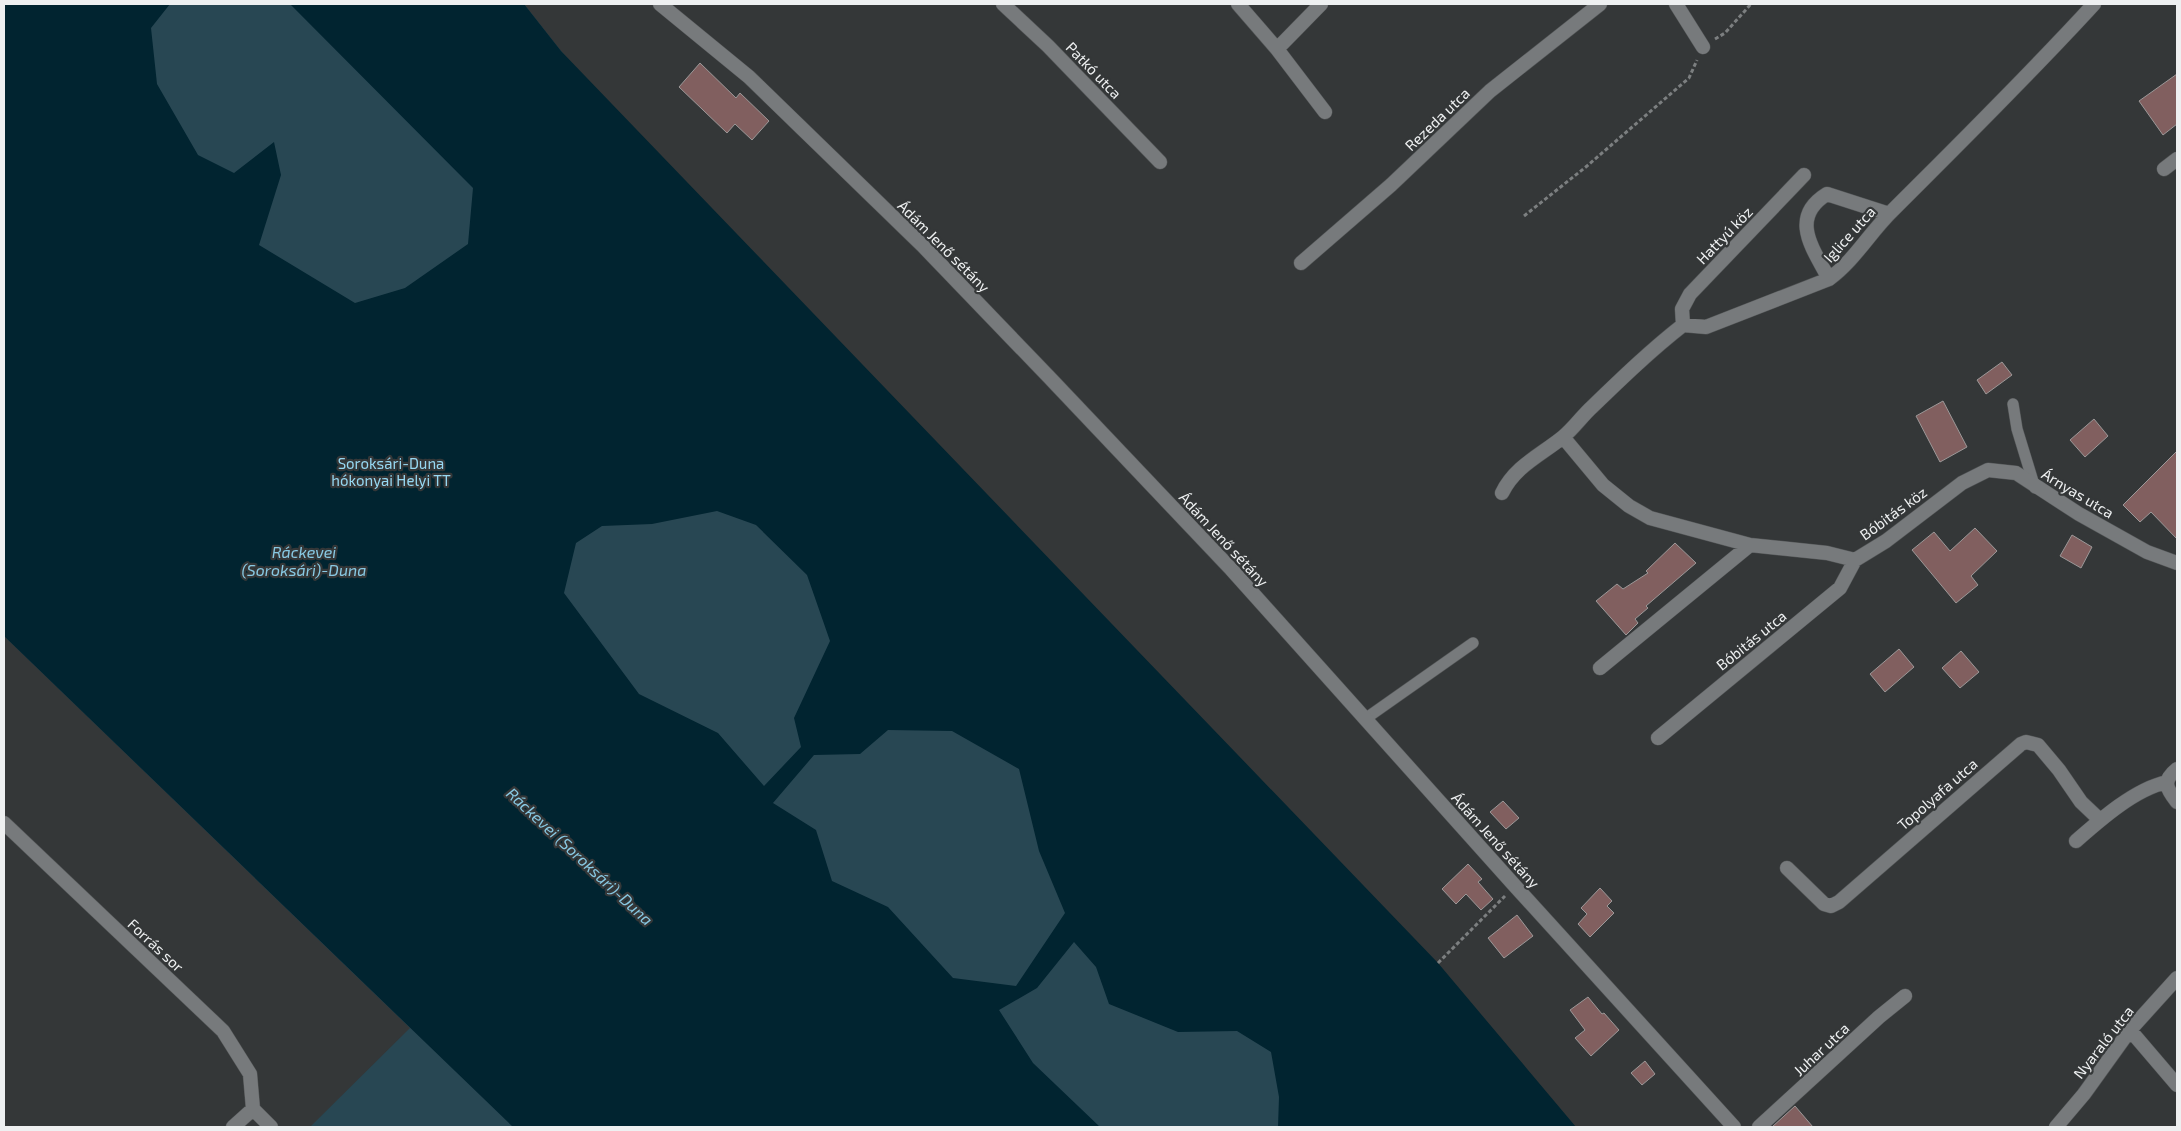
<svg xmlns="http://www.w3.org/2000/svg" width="2181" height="1131" viewBox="0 0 2181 1131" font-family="'Exo 2',sans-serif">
	<rect width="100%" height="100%" fill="#343738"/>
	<path fill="#284753" d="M4,4H524L561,51L1525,1127H310L410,1028L4,636Z"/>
	<path fill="#012430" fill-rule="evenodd" d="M4,4H170L151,28L157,84L198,155L234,173L274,142L281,175L259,245L355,303L405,288L468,244L473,188L290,4H524L561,51L1438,963L1576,1127H1278L1279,1097L1271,1052L1237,1031L1178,1032L1109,1004L1096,967L1074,942L1037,988L999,1010L1033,1063L1100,1127H513L4,636ZM717,511L756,525L807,575L830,641L794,718L801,747L764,786L718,733L639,694L564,593L576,543L602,526L652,524ZM888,730L952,731L1019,769L1039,851L1065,913L1016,986L953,978L888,907L832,881L816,830L773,803L814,755L860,754Z"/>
	<path fill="#815f5f" stroke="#9c9898" d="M700,63L736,98L740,93L769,121L752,140L735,124L727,133L679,87Z
		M2177,74V124L2163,135L2139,101Z
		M2002,362L2012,375L1986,394L1977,380Z
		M1943,401L1967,447L1940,462L1916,416Z
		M2094,419L2108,436L2085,457L2070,440Z
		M2177,451V539L2151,512L2140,522L2123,505Z
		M1975,528L1997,551L1971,576L1978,585L1956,603L1912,550L1934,532L1950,551Z
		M2072,535L2092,547L2081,568L2060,556Z
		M1675,543L1696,563L1646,606L1648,608L1635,619L1638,623L1626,635L1596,601L1617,584L1623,589L1648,573L1646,571Z
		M1899,649L1914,667L1885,692L1870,674Z
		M1961,651L1979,672L1960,688L1942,668Z
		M1503,801L1519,818L1506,829L1490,812Z
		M1468,864L1482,879L1478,882L1493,899L1481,910L1466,894L1456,904L1442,889Z
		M1600,888L1612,901L1607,906L1614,913L1590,937L1578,924L1587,914L1581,908Z
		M1517,915L1533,936L1504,958L1488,938Z
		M1588,997L1602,1014L1604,1013L1619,1030L1591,1056L1575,1038L1585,1030L1570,1010Z
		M1645,1061L1655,1074L1642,1085L1631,1073Z
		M1795,1106L1813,1127H1772Z"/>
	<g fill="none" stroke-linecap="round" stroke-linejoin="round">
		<g stroke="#525556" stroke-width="12">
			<path id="service" d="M2013,404L2017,429L2035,488
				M1365,719L1473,643"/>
		</g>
		<g stroke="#525556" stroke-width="15">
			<path id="minor" d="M660,4L749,77L922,245L1048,376L1231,569L1515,886L1734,1127
				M1003,4L1048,46L1160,162
				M1238,4L1277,49L1325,112
				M1676,4L1703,47
				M1277,49L1321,4
				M2164,169L2177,159
				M1301,263L1391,185L1490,91L1600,4
				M1829,279C1814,250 1788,218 1827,194L1889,214
				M1683,325L1682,309L1690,294L1804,175
				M1563,437L1603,485L1629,506L1650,518L1750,545L1827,553L1855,560L1886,541L1962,483L1988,470L2016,473L2079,514L2147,552L2177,563
				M1502,493C1515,466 1541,455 1563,437C1574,428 1582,416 1592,407C1622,378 1651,350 1683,325L1706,327L1829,279C1855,260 1870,232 1893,210C1961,142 2029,75 2094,4
				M1600,668L1750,545
				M1658,738L1840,588L1855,560
				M2177,769C2162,781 2166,788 2177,802
				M4,823L223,1031L250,1074L253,1109
				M2076,841C2101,819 2135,789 2167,782
				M1787,868L1824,904L1831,906L1839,902L2021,744L2026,742L2038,745L2059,770L2081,802L2100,820
				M2130,1030L2177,1085
				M253,1109L271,1127
				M233,1127L253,1109
				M1759,1127L1879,1017L1905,996
				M2056,1127L2084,1094L2130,1030L2177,978"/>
		</g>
		<path stroke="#7c7f80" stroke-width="3" stroke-dasharray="4 2.5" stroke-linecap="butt" d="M1715,39L1725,33L1751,4
			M1524,216L1587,166L1689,78L1697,60
			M1438,963L1505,896"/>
		<use href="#service" stroke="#777a7c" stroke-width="11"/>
		<use href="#minor" stroke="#777a7c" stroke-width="14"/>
	</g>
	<g text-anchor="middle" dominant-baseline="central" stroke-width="4.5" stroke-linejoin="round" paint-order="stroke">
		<g font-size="15" fill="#eef0f1" stroke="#343738">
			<text transform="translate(1094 70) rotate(46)">Patkó utca</text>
			<text transform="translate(1437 119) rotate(-44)">Rezeda utca</text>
			<text transform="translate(1849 234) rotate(-48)">Iglice utca</text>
			<text transform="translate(1724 235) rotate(-46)">Hattyú köz</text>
			<text transform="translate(944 246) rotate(45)">Ádám Jenő sétány</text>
			<text transform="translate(2078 493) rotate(31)">Árnyas utca</text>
			<text transform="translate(1893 513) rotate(-36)">Bóbitás köz</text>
			<text transform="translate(1224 539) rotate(47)">Ádám Jenő sétány</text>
			<text transform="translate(1751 640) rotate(-39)">Bóbitás utca</text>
			<text transform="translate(1937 794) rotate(-41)">Topolyafa utca</text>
			<text transform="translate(1496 840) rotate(48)">Ádám Jenő sétány</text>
			<text transform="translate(156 945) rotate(43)">Forrás sor</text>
			<text transform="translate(2103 1042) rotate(-52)">Nyaraló utca</text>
			<text transform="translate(1821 1049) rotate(-43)">Juhar utca</text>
		</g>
		<g font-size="15" fill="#97d8f2" stroke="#343738">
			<text x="391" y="463">Soroksári-Duna<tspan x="391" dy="17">hókonyai Helyi TT</tspan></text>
		</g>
		<g font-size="16" font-style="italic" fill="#88c9e3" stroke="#343738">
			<text x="304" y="551">Ráckevei<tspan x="304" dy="18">(Soroksári)-Duna</tspan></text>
			<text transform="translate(580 856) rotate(43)">Ráckevei (Soroksári)-Duna</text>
		</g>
	</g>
	<rect width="2181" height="1131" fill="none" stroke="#eef0f1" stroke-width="10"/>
</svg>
